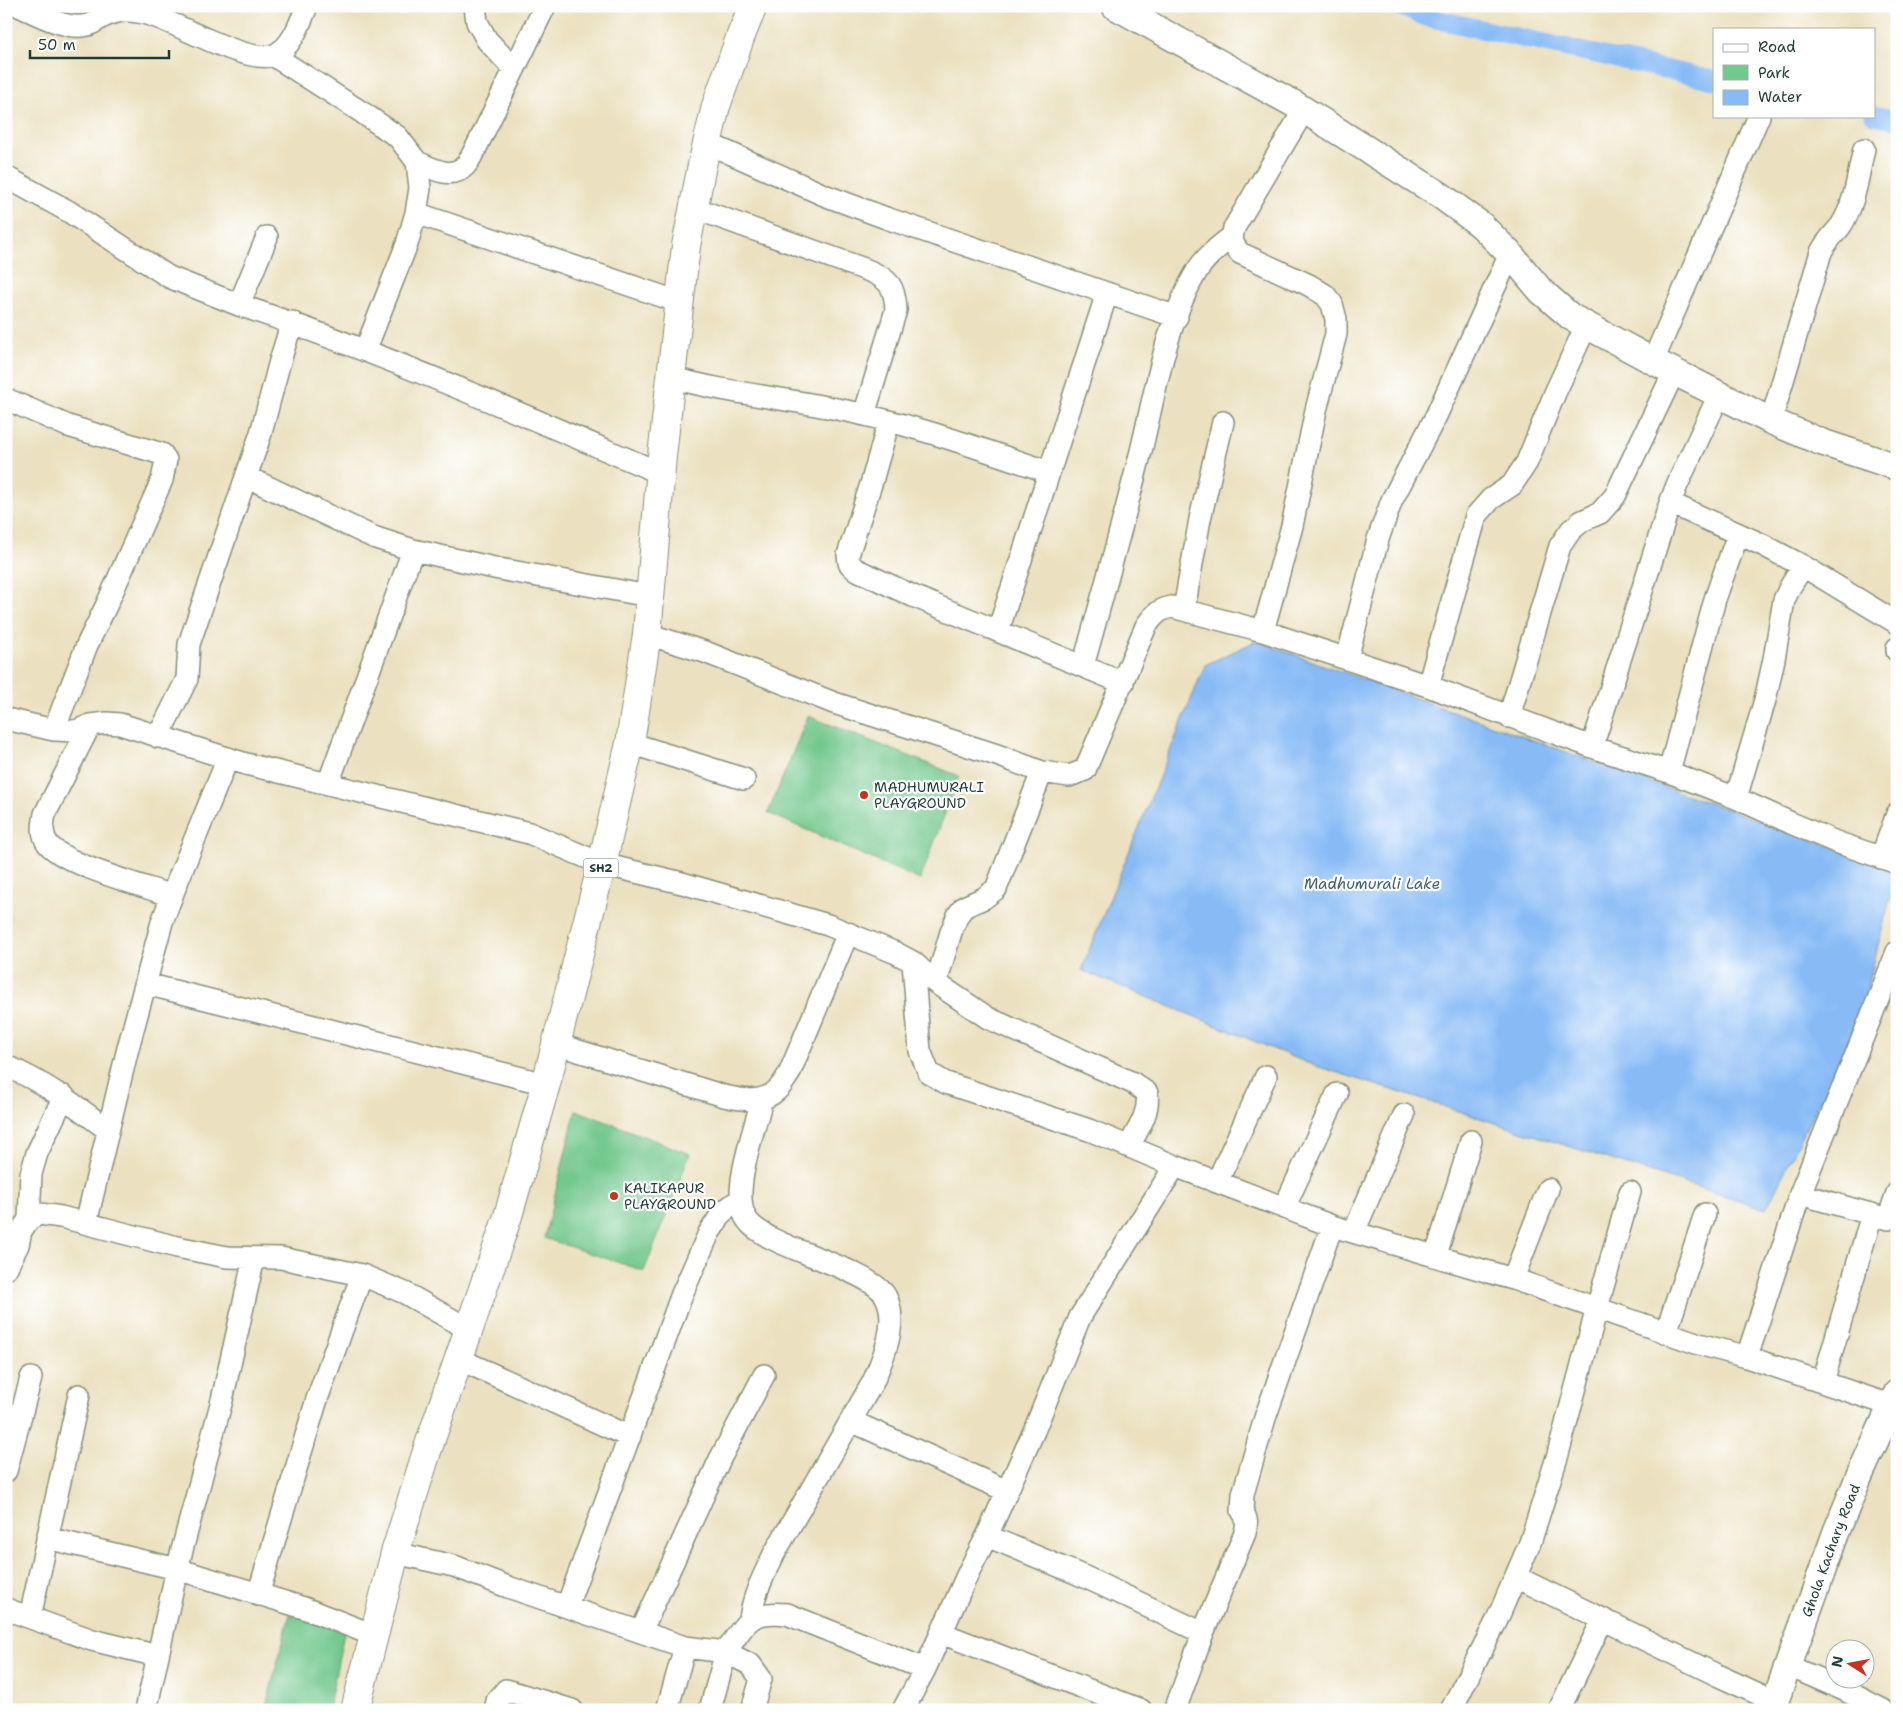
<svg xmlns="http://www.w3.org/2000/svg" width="1903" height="1716" viewBox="0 0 1903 1716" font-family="'Shantell Sans',sans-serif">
	<rect width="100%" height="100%" fill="#fff"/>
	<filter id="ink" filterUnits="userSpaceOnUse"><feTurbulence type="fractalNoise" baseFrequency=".02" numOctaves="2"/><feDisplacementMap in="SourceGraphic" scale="10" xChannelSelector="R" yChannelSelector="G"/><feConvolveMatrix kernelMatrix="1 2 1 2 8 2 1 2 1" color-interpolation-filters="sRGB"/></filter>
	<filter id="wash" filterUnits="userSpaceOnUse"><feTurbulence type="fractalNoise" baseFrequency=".0096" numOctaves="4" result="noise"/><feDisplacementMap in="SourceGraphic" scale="20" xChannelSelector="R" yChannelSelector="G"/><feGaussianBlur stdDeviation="1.12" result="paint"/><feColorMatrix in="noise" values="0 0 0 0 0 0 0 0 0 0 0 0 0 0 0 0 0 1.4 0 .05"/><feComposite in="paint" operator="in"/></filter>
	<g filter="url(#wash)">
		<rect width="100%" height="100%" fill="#ebe1c0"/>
		<path fill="#73c88d" stroke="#498260" d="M808,716L959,776L920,880L768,813Z
			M576,1110L690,1154L644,1271L544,1238Z
			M290,1614L345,1628L328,1710H265Z"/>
		<path fill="#88bbf6" stroke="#547c95" d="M1256,641L1897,870L1859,1022L1766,1209L1310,1064L1081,970L1205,665Z"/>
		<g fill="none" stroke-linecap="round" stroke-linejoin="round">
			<path stroke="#88bbf6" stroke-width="19" d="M1399,6L1426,17L1714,80
				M1874,115L1897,120"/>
		</g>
	</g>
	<g filter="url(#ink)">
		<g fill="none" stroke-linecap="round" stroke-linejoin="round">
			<g stroke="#858f7a" stroke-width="24">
				<path id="minor" d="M19,6C37,14 68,31 88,25C92,24 97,20 101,18C120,8 136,10 156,17C182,26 250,65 274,55C292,48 300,23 307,6
					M475,6L477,22L487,40L514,69
					M274,56L363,113L398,137L417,162L420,188L416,213L407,244L365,351
					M707,143L824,195L886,218L1177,317
					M417,162C431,168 451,180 465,166C470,161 473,152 477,146L545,6
					M6,177L68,211L169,277L239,305
					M694,208L867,270C889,279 895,286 896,310L864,415
					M416,213L679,302
					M267,237L239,305C382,353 521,414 660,473
					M1653,361L1759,116
					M670,377C722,392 775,397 827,407C903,421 976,447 1049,472
					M6,399L68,426L152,451L162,454L166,460L162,480L107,604L87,645L54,730
					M889,421L872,481L848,555L849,563L855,569L913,596L1123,683
					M1771,421L1821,252C1826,242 1833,235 1840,227C1855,206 1858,174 1864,149
					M247,477L373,537L413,550L499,569L649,596
					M1670,503L1761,544L1803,566L1897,623
					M1184,609L1200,519L1223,422
					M998,631L1107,293
					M1263,631L1292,526L1316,410L1336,334V319L1332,304L1325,295L1309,285L1240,253C1232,244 1231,240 1234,228L1304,110
					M647,634L705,652L834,703L997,755L1042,772L1069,776L1085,770L1146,626C1154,615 1159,609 1172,607L1263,631L1428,686L1592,747L1669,772L1736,798L1791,823L1836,842L1897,863
					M1897,648V651
					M1347,659L1378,539L1392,500L1436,416L1510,254
					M1083,666C1103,595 1123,523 1141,451C1155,394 1166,322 1197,271C1205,257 1219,247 1231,237
					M1428,686L1476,516L1491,499L1512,485L1527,462L1555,393L1586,326
					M1509,717L1560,546L1571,530L1582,521L1600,513L1615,496L1674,372
					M6,719L54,730L76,731L90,725L107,723L120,724L246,764L529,833L602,864L682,883L828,925L896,953L913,962L920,1051L929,1073L946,1083L1089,1130L1175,1166L1332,1226L1513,1279L1699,1344L1747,1357L1890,1405
					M90,725L45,814C43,825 41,834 48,844C65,865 144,886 172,896
					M158,737L187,679L189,644L261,433L280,361L292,322
					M630,743L744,779
					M1592,747L1670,503L1677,485L1719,395
					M1669,772L1715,599L1738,534
					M328,784L413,550
					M1736,798L1765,700L1774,659L1784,600L1790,587L1803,566
					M1881,858L1897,814
					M913,962L936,983L988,1018L1133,1083L1147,1093C1150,1113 1138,1129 1129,1146
					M936,983L951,932L958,915L964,907L984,898L996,889L1042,772
					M146,984L546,1084
					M556,1044L724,1096C742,1100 763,1104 777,1090C782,1086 785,1079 789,1074L848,933
					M6,1066C44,1082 75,1105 108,1130
					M1217,1182L1266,1076
					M1800,1194L1888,1219L1897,1193
					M1284,1208L1337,1094
					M29,1219L31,1174L37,1153L64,1096
					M86,1223L128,1048L162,922L178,880L228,758
					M1354,1232L1404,1115
					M1436,1255L1471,1141
					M6,1269L18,1245L21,1231L29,1219L40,1214L61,1217L177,1247L227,1257L281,1258L362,1275L405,1293L470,1330
					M1513,1279L1548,1189
					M1666,1333L1705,1214
					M1747,1357L1800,1194L1897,952
					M459,1359L630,1437
					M1823,1382L1872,1214
					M851,1421L1007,1491
					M6,1471L31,1378
					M987,1536L1085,1577L1203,1633
					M47,1538L177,1569L222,1400L254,1258
					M395,1553L454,1566L508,1587L685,1647L726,1652C746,1623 748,1610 787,1614L925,1669
					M1516,1577L1719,1676L1774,1701
					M258,1595L317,1399L362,1275
					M567,1606L682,1294L709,1233L723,1212L740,1199
					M6,1609L92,1640L158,1656
					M30,1617L79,1395
					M750,1619C753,1595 764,1575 774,1554L873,1382C883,1359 899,1322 886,1297C875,1274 794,1252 769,1237C759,1231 748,1225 744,1214C733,1186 755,1129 762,1099
					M641,1632L720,1459L764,1375
					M941,1633L1141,1710
					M1789,1666L1844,1690L1883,1710
					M146,1710L177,1569L304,1608L373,1635
					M495,1710L497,1701L506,1690L572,1710
					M667,1710L685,1647
					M710,1710L726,1652L751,1665L761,1679L752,1710
					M903,1710L925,1669L969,1571L987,1536L1034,1431L1080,1317L1175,1166
					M1175,1710L1203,1633L1245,1533C1247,1524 1248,1519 1242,1511L1243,1494L1265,1418L1332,1226
					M1451,1710L1496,1622L1530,1543L1558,1454L1597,1308L1630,1192
					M1559,1710L1603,1619"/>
			</g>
			<g stroke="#858f7a" stroke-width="29">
				<g id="tertiary">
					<path d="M1115,6L1296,105L1440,195L1481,225L1510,254L1541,291L1571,317L1653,361L1771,421L1821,442L1897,467"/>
					<path id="s1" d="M1772,1710L1837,1530L1858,1479L1897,1393"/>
				</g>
			</g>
			<g stroke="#858f7a" stroke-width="30">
				<path id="primary" d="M355,1710L395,1553L428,1448L508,1216L546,1084L602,864L630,743L647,634L662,456L686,246L702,165L716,106L740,38L753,6"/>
			</g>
			<use href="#minor" stroke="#fff" stroke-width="21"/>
			<use href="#tertiary" stroke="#fff" stroke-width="26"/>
			<use href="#primary" stroke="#fff" stroke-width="28"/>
		</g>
	</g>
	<g fill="#c8321e" stroke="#fff" stroke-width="2">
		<circle cx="864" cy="795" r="5"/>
		<circle cx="614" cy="1196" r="5"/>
	</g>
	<g text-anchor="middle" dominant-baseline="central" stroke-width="4.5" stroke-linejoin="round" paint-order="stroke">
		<rect fill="#fff" stroke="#627771" stroke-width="1" x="583.5" y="858.5" width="35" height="19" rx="4"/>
		<g font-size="12" font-weight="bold" fill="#1f3d34">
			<text x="601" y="868">SH2</text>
		</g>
		<g font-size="14" fill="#1f3d34" stroke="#fff" text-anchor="start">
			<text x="874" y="787">MADHUMURALI<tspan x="874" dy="16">PLAYGROUND</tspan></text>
			<text x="624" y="1188">KALIKAPUR<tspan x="624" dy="16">PLAYGROUND</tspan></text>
		</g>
		<g font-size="14" fill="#1f3d34" stroke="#fff">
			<text stroke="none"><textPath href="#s1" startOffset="170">Ghola Kachary Road</textPath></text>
		</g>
		<g font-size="15" font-style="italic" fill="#3e636e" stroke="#fff">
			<text x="1372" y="884">Madhumurali Lake</text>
		</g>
	</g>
	<rect width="1903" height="1716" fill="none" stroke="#fff" stroke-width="25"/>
	<rect x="1713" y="28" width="162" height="90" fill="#ffffff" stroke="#a5b1ae"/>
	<rect x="1723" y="44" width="25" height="8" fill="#ffffff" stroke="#a5b1ae"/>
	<text x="1758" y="52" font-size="15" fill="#1f3d34">Road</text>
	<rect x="1723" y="65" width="25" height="15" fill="#73c88d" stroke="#a5b1ae"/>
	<text x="1758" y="78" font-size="15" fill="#1f3d34">Park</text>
	<rect x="1723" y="90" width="25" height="15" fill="#88bbf6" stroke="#a5b1ae"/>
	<text x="1758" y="102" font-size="15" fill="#1f3d34">Water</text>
	<g transform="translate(1850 1664) rotate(281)"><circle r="24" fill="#ffffff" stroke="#a5b1ae"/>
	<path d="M0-4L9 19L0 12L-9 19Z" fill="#c8321e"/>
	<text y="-8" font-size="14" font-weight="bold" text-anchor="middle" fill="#1f3d34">N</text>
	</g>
	<path d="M30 50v8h139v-8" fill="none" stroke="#1f3d34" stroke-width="2.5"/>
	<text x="38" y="50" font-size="15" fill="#1f3d34" stroke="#ffffff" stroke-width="4" paint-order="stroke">50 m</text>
</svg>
